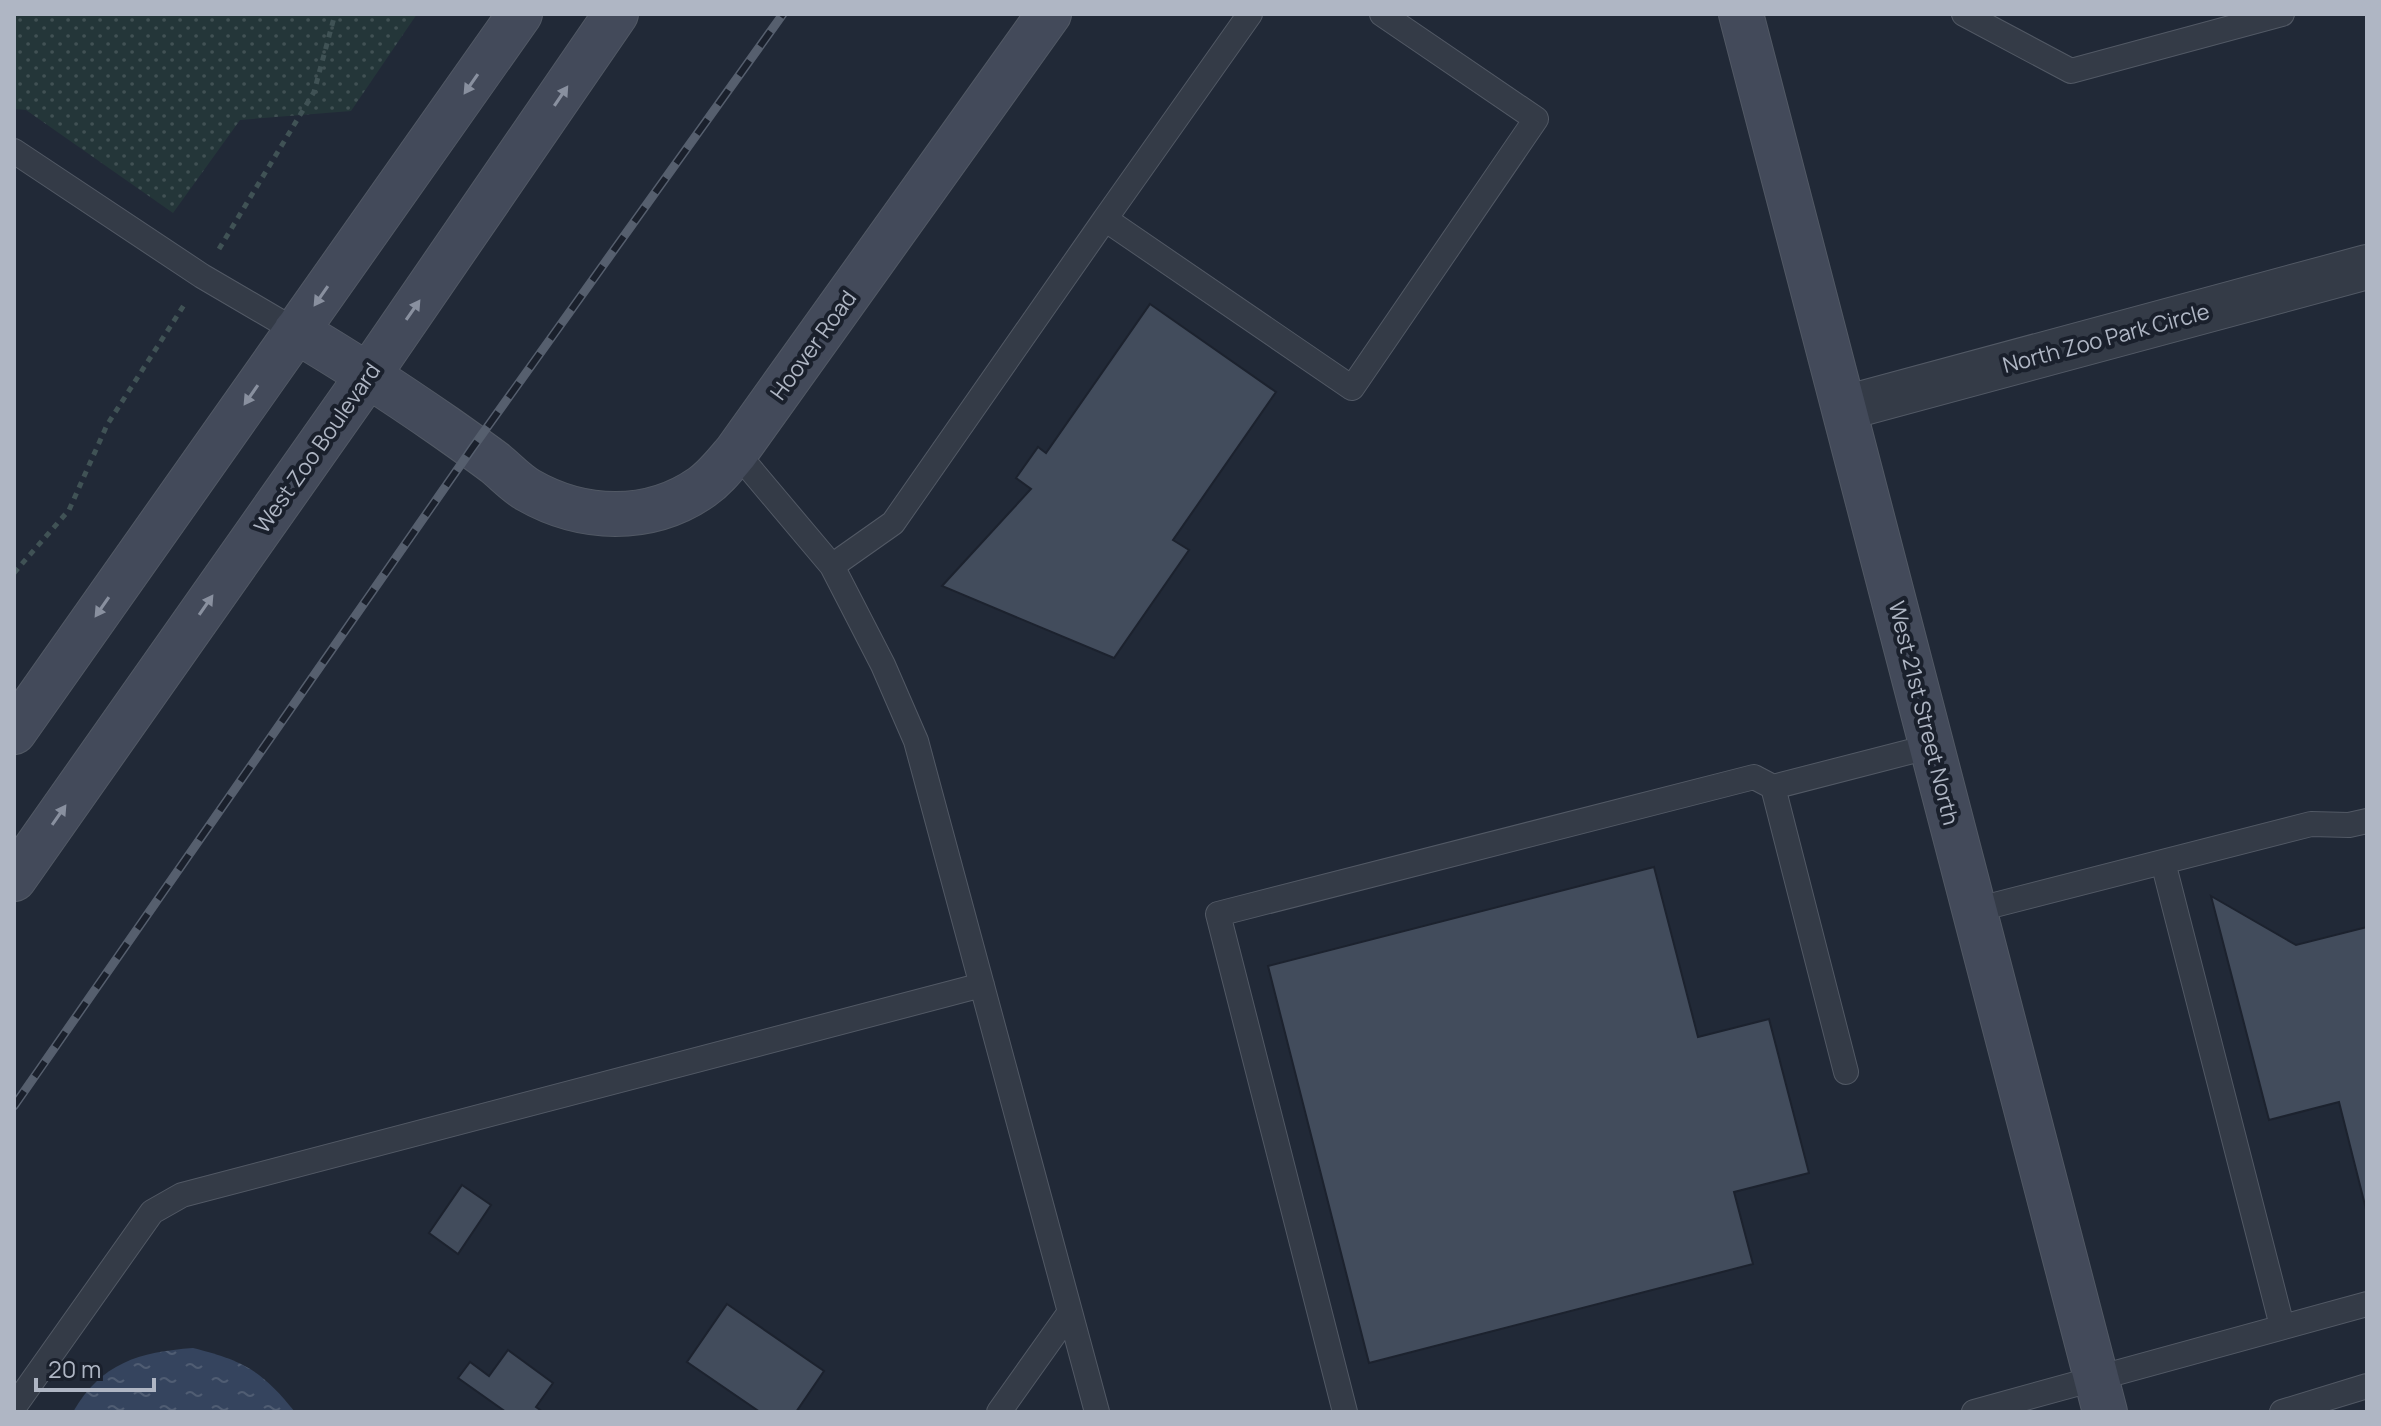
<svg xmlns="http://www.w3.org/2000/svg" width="2381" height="1426" viewBox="0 0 2381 1426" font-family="Manrope,sans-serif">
	<defs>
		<pattern id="grass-dots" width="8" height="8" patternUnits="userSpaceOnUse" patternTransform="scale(2)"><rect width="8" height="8" fill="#243639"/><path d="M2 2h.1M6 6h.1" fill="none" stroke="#415154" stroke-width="1.8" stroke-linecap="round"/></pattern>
		<pattern id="water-ripples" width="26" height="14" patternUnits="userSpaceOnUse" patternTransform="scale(2)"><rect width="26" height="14" fill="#35445e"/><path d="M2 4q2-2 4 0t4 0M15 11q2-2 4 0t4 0" fill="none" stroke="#505d73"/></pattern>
	</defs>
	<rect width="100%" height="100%" fill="#212937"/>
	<path fill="url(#grass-dots)" d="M14,14H417L351,111L240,120L173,213L26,110L14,109Z"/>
	<path fill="url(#water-ripples)" d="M193,1348C244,1361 261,1370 295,1412H73C101,1363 139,1352 193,1348Z"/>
	<path fill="#424c5c" stroke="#1c222e" stroke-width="2" d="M1150,304L1276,392L1173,540L1189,550L1114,658L942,586L1031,489L1016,478L1038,447L1046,453Z
		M1654,867L1698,1037L1769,1019L1809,1173L1734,1192L1753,1264L1369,1363L1268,966Z
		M2211,896L2296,945L2367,927V1213L2339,1102L2269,1120Z
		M462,1185L491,1205L458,1254L429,1233Z
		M727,1304L824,1371L796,1412H760L687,1362Z
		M508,1350L553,1383L536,1407L543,1412H506L458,1378L470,1362L489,1376Z"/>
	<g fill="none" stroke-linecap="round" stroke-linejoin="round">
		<g stroke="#525965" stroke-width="26">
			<path id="lane" d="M1250,14L1105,219L1352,388L1536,119L1382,14
				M1964,14L2071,71L2282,14
				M14,151L202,276L296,331
				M736,452L832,566L893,523L1105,219
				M832,566L883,665L916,741L1097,1412
				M1773,787L1846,1072
				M2163,862L2282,1326
				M1975,910L2311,824L2349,825L2367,821
				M14,1407L152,1212L182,1195L982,985
				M999,1412L1070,1312
				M1345,1412L1218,914L1754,777L1773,787L1932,746
				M1974,1412L2367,1304
				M2282,1412L2367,1386"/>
		</g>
		<g stroke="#525965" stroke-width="46">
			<path id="street" d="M1845,408L2367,267"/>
		</g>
		<g stroke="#525965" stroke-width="46">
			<path id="secondary" d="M1741,14L2105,1412
				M296,331C347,361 396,393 445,427C462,439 479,451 495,463C506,472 516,483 528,490C582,521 649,524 702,487C715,478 725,465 736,452L1049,14
				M14,732L520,14
				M14,879L369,374L616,14"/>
		</g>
		<path stroke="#405255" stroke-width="5" stroke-dasharray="6 6" stroke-linecap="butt" d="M219,249L314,92L335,14
			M14,573L69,510L107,425L186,302"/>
		<use href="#lane" stroke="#343b47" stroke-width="24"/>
		<use href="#street" stroke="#343b47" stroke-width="44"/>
		<use href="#secondary" stroke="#434a5a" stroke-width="44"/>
		<g stroke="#565f6e" stroke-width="9">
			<path id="rail" d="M14,1106L473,447L783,14"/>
		</g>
		<use href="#rail" stroke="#1a202c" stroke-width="6" stroke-dasharray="18" stroke-linecap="butt"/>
	</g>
	<defs><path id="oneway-solid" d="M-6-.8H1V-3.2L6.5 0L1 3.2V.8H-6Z" transform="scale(2)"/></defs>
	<g fill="#89909f">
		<use href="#oneway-solid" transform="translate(471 84) rotate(125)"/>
		<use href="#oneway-solid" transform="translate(561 96) rotate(-56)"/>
		<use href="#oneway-solid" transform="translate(321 296) rotate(125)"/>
		<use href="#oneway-solid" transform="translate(413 310) rotate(-55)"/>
		<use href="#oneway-solid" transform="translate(251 395) rotate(125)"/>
		<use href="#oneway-solid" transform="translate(206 605) rotate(-55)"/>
		<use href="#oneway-solid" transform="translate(102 607) rotate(125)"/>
		<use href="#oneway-solid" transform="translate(59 815) rotate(-55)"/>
	</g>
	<g text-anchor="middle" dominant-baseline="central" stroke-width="8" stroke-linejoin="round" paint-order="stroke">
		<g font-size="22" fill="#afb6c4" stroke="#1a202c">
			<text transform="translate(2106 338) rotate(-15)">North Zoo Park Circle</text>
			<text transform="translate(813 345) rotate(-54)">Hoover Road</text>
			<text transform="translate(317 448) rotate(-55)">West Zoo Boulevard</text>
			<text transform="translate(1924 713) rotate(76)">West 21st Street North</text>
		</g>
	</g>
	<rect width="2381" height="1426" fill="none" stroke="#afb6c4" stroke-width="32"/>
	<path d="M36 1378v12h118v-12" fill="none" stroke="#afb6c4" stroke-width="4"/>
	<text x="48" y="1378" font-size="24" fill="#afb6c4" stroke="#1a202c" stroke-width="6" paint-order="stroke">20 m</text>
</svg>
